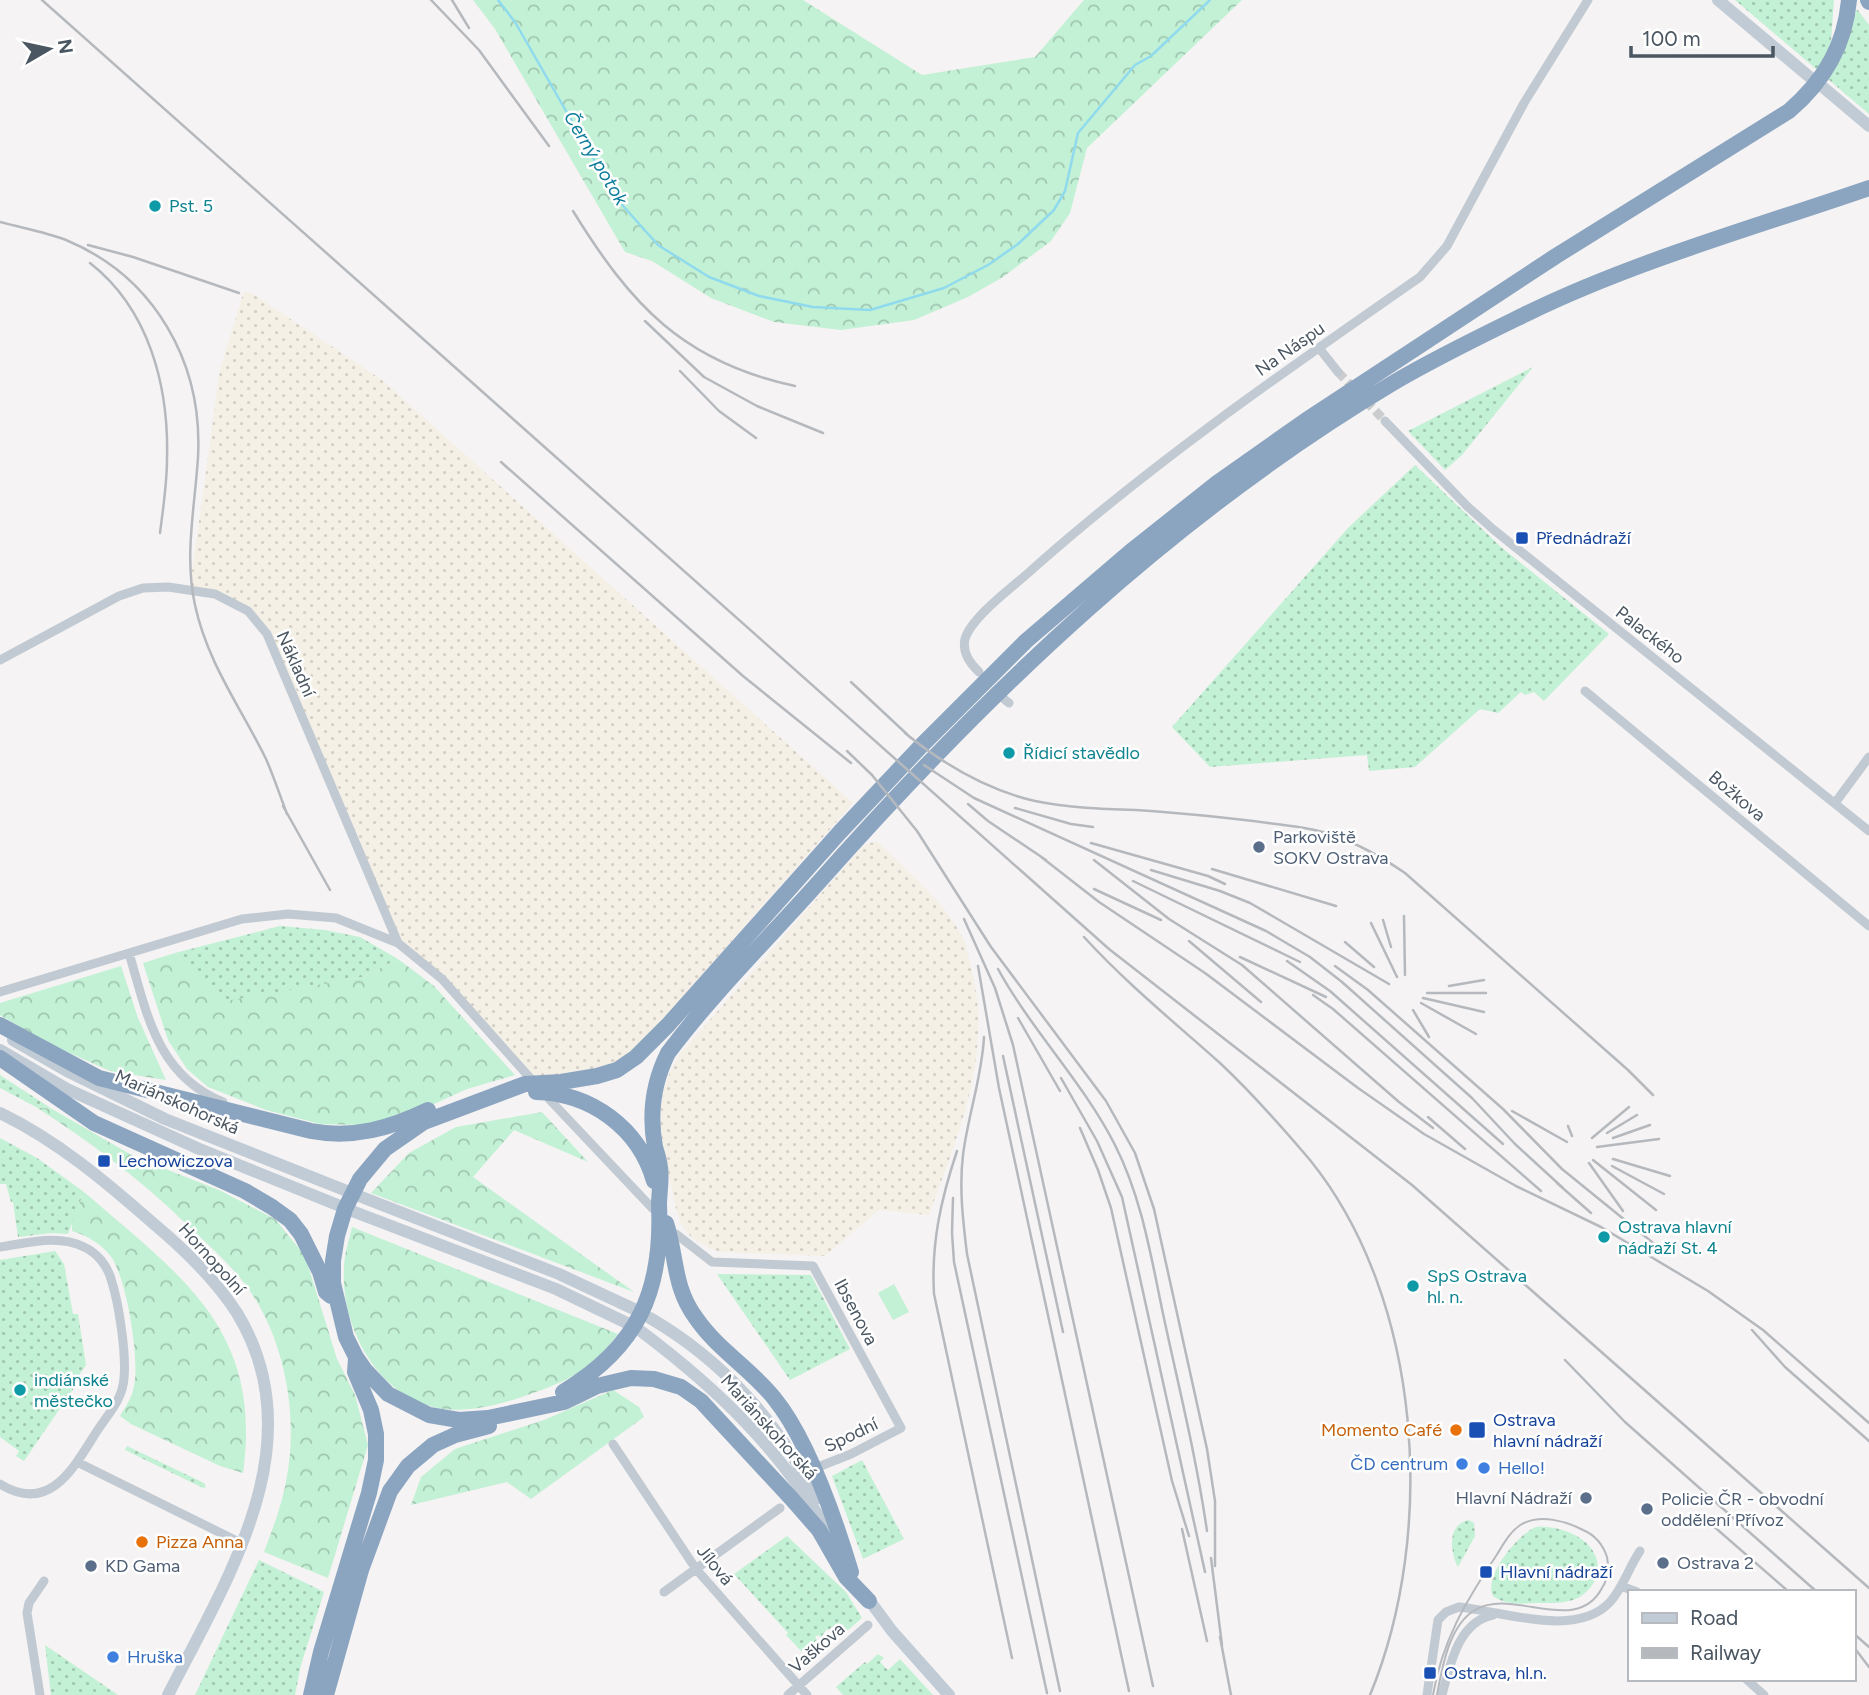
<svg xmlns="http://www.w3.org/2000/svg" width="1869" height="1695" viewBox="0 0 1869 1695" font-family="Figtree,sans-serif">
	<defs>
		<pattern id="grass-dots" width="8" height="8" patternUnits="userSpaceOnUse" patternTransform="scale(1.75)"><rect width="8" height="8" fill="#c3f1d5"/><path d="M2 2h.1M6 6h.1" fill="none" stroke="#a0c6b0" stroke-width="1.8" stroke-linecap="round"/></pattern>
		<pattern id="forest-crowns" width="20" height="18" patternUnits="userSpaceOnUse" patternTransform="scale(1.75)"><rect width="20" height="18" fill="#c3f1d5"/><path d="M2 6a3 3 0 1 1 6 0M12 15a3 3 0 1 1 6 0" fill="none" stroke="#a0c6b0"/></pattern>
		<pattern id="sand-dots" width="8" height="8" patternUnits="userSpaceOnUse" patternTransform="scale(1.75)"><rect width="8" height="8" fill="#f5f0e5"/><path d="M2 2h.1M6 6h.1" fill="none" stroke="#d4d0c7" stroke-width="1.8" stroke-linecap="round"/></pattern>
	</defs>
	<rect width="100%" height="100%" fill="#f5f3f3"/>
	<path fill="url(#grass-dots)" d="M1735,0H1834L1831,41L1843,49L1857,9L1869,25V114Z
		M1533,367L1462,455L1445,470L1408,431Z
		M1415,465L1501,547L1609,634L1544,701L1534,692L1525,695L1521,692L1498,713L1480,709L1415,767L1369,771L1367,755L1210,767L1172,727L1348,528Z
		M280,926L325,930L360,937L398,959L363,977L220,1003L175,953Z
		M0,1075L52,1109L36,1107L0,1088Z
		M0,1138L37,1158L84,1192L68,1234L52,1233L18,1237L13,1202H11L6,1184H0Z
		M55,1251L64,1264L73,1314H78L86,1365L72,1386L74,1388L24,1461L16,1456L19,1451L0,1437V1260Z
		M717,1274L811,1275L850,1349L790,1380Z
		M127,1446L204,1483L206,1487L203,1488L125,1450Z
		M862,1460L904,1539L863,1559L832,1476Z
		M1469,1520L1474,1523L1475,1536L1458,1567C1450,1552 1447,1524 1469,1520Z
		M1536,1527C1563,1524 1607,1543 1596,1578C1593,1586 1586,1593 1578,1598C1565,1604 1549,1603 1535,1603C1521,1604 1505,1605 1493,1596C1483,1577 1518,1534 1536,1527Z
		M787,1536L846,1592L862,1618L841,1636L833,1626L829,1630L827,1629L821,1637L818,1635L815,1637L817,1640L802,1652L786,1635L788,1633L734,1574Z
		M259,1560L324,1592L301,1665L295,1695H195Z
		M45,1645L118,1695H51Z
		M878,1654L884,1658L880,1662L888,1670L900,1659L933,1695H843L836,1687L865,1662L867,1664Z"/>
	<path fill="url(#forest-crowns)" d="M473,0H803L922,75L1035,57L1084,0H1242L1087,148L1070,213L1051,241L1003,277L968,297L914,320L841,330L774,322L711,298L652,261L625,252L495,29Z
		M175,953L220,1002L363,977L398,959L434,986L515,1075L467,1089L423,1109L363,1125L320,1124L266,1110L208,1087L187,1069L168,1040L143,963Z
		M121,966L138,1018L166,1080L110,1071L43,1041L0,1015V1003Z
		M36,1107L52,1109L135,1157L219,1190L275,1219L305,1256L337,1359L355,1395L368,1445L328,1578L264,1552C273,1528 283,1502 287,1476C298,1415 285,1342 250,1291C232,1265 207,1244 184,1222C139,1178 89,1141 36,1107Z
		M542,1112L588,1162L514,1130L473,1177L634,1292L371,1193L409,1153L456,1127Z
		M84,1192C181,1276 263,1329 243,1473L220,1466L131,1424L120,1416C126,1406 132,1398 134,1386C140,1360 127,1281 112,1258C102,1244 88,1236 72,1231V1222Z
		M352,1227L618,1334C611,1342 605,1351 597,1358C578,1378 547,1388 522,1397C494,1406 462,1414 433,1407C375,1392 341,1325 344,1269C344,1255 349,1240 352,1227Z
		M613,1390L639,1407L644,1417L531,1499L507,1482L411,1505L421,1477L455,1449L544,1420Z"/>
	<path fill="url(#sand-dots)" d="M244,291L253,294L382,380L853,803L644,1040L625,1057L602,1069L531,1079L442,979L398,943L267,634L248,611L192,589L191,579L220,370Z
		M877,841C907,871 942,899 962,936C967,945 968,957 971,967C994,1053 958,1135 929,1215L879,1210L825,1256L719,1252C707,1247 690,1240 684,1228C676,1215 673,1195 670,1180C659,1133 652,1098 680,1054L864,845Z"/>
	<path fill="#c3f1d5" d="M894,1284L909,1312L893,1320L878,1293Z"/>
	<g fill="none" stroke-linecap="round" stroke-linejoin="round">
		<path stroke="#90daee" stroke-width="2.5" d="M498,0L515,22L616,198L658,245L709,277L759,296L813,307L870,310L944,288L988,265L1018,244L1054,210L1065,191L1078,133L1135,65L1151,56L1210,0"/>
		<path stroke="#caccce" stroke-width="9" stroke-dasharray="9 4.5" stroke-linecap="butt" d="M1338,372L1385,421"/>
		<path stroke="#c1cad2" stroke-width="9" d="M1319,348L1338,372
			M1385,421L1468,507L1494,530L1869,831
			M0,660L119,596L143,588L168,587L215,594L248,611L267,634L398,943
			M979,672C970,663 962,653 965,639C971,618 1010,589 1027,574C1150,464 1285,371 1420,277L1447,246L1524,103L1588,0
			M1585,691L1869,926
			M1004,699L1009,703
			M1835,803L1869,757
			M129,953C147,1014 157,1075 223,1102
			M0,992L242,919L288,914L336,918L398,943L442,979L531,1079
			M549,1099L653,1209
			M676,1234L712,1262L813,1266L901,1428L851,1454L813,1469
			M0,1247C28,1243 58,1234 84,1247C97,1253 107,1265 111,1279C119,1303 128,1361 123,1385C120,1402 106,1417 97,1431C74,1467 50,1515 0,1484
			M613,1444L696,1569L807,1695
			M77,1462L241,1543
			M1621,1586L1637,1592
			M664,1592L780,1508
			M1746,1679L1764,1695
			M40,1695L27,1613L29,1603L44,1581
			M788,1695L868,1625
			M1427,1695L1438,1620L1446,1612L1459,1607C1502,1611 1576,1639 1610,1602C1623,1588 1629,1567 1640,1551
			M1442,1695C1450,1665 1458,1622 1493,1615"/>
		<path stroke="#c1cbd6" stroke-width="12" d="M1718,0L1812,79
			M1824,88L1869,126
			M13,1040L67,1071L165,1119L347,1191
			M0,1050L67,1089L197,1148L340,1206
			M0,1113C58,1141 106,1182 154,1224C185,1250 215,1279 237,1313C316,1442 227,1579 168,1695
			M359,1196L559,1274L636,1310
			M352,1211L556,1289L629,1324
			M650,1318C722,1360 780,1423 816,1499
			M642,1332C719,1390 782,1451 830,1535
			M864,1593L892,1631L949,1695"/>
		<path stroke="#8ba5c1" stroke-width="16" d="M1868,0L1869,2
			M0,1025L99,1078L311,1131C353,1139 391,1128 428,1110
			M0,1058L94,1123L245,1191L272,1207L290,1220L301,1234L320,1272L326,1292L331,1296
			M536,1092C591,1093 639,1128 654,1181
			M666,1223C677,1257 673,1287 696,1318C717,1349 751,1369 774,1398C809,1441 835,1519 851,1572
			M563,1392C638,1347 663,1291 659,1205C659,1192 662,1179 660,1167C659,1160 657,1153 655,1147C649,1114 653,1083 668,1053C713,993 768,939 818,883C988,691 1172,515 1393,383C1437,357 1483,335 1528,313C1635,261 1756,227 1869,188
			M869,1601L846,1577L819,1530L791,1498L701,1401L681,1387L654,1379L631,1378L597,1386L564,1402L488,1418L459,1420L429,1415L388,1394L365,1370L356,1357L346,1337L333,1283V1261L337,1236L345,1209L360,1179L385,1149L424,1122L525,1084L561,1082L597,1076L617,1070L636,1057L668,1025L840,832L922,745L1026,641L1130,552L1217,483L1305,421L1556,256L1789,111C1824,81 1845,46 1849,0
			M311,1695L321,1652L369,1493L376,1460V1434L371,1410L355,1372L356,1359
			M326,1695L361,1570L390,1491L408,1466L433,1445L455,1435L489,1426"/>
		<path stroke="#b5b8bd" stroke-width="2" d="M1433,1695C1442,1641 1466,1601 1496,1556C1503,1545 1510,1531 1522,1524C1541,1514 1566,1521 1583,1530C1595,1535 1603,1545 1607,1557C1609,1568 1608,1579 1602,1588C1576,1637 1513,1587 1475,1610C1449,1625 1442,1668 1437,1695"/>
		<path stroke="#b5b8bd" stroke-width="2.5" d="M42,0L1109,949L1412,1185L1869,1588
			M431,0L479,50L549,146
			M452,0L469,28
			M573,211C631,305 683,362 795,386
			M0,222C22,228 45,232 66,240C155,277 203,363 198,457C195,507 184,555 195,605C207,662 241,708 266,759C274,777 280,796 287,814
			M88,245L133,257L239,293
			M90,263C149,309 169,386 167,459C167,484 163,509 160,533
			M645,321L704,377L757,406L823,433
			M680,371L719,411L756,438
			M501,462L743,676L851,763
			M851,682L911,738
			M905,733C943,764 987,790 1035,801C1069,808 1102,809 1136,810C1180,813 1224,817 1268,823C1290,826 1313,828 1335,836C1361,845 1383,858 1405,873L1628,1070L1653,1095
			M847,751L872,775L917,831L991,947L1106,1101L1135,1153L1154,1209L1207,1449L1215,1501V1566
			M924,765L974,798L1266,931L1310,957L1342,982L1472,1098L1515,1144L1563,1188
			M968,804L988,821L1046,860
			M283,806L330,890
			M1015,808L1071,824L1093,827
			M1091,843L1208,876L1225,884
			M1040,856L1099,902L1205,973L1358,1088L1424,1134L1516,1186L1601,1227L1708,1291L1763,1330L1869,1423
			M1094,860L1169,919L1242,965L1399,1102L1433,1128
			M1212,869L1336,906
			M1151,870L1220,891L1250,903L1389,984
			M1133,881L1300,962
			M1094,889L1161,920
			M1404,916L1405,975
			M964,919L995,988L1013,1045L1153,1686
			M1383,920L1391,947
			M1371,923L1397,977
			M1084,937C1126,983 1174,1022 1220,1063C1252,1093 1282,1127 1310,1160C1423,1300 1437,1533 1370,1695
			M1189,941L1261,1002
			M1345,942L1374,967
			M1240,957L1326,997
			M1287,961L1330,991L1503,1144
			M978,966L999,1088L1129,1691
			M1335,966L1368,990L1503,1109L1562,1169L1663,1251
			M998,969C1032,1031 1083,1082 1115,1145C1143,1200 1152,1263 1165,1323C1180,1392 1197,1461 1207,1531
			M1449,986L1484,980
			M1427,993H1486
			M1313,995L1333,1009L1541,1191
			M1423,998L1484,1012
			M1421,1003L1476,1034
			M1413,1010L1429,1037
			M1018,1018L1060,1091
			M984,1037C982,1077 968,1115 963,1155C959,1188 963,1221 967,1254L1060,1691
			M1003,1056L1063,1332
			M1061,1078L1097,1141L1122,1197L1205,1572
			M1512,1111L1567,1142
			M1428,1117L1465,1149
			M1568,1126L1572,1136
			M1080,1128L1098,1170L1111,1208L1172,1481L1189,1536
			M1607,1133L1637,1115
			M1592,1138L1629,1107
			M1613,1138L1650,1125
			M1597,1147L1659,1139
			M957,1151C941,1199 931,1243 934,1294L1012,1658
			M1613,1159L1670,1176
			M1593,1160L1656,1210
			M1589,1163L1623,1211
			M1612,1166L1664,1194
			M1557,1183L1591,1213
			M953,1198L952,1233L954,1262L1047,1693
			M1752,1330L1785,1367L1869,1441
			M1565,1360L1625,1422L1817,1592
			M1703,1517L1789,1592
			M1182,1529L1207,1641
			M1211,1558L1222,1645
			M1853,1633L1869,1647
			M1220,1637L1231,1695
			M1853,1646L1869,1667"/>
	</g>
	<g fill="#0f9aa8" stroke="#fff" stroke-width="2.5">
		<circle cx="155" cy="206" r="7"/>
		<circle cx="1009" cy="753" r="7"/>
		<circle cx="1604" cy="1237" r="7"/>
		<circle cx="1413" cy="1286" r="7"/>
		<circle cx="20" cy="1390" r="7"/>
	</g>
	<g fill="#1a4fb4" stroke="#fff" stroke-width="2.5">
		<rect x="1515" y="531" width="14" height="14" rx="3.5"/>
		<rect x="97" y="1154" width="14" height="14" rx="3.5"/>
		<rect x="1468" y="1421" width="18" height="18" rx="3.5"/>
		<rect x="1479" y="1565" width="14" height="14" rx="3.5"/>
		<rect x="1423" y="1666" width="14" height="14" rx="3.5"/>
	</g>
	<g fill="#5c6f8a" stroke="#fff" stroke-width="2.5">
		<circle cx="1259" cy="847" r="7"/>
		<circle cx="1586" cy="1498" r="7"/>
		<circle cx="1647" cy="1509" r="7"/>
		<circle cx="1663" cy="1563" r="7"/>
		<circle cx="91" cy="1566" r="7"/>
	</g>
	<g fill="#e8710a" stroke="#fff" stroke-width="2.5">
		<circle cx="1456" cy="1430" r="7"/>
		<circle cx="142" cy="1542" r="7"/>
	</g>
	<g fill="#3f7fe0" stroke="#fff" stroke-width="2.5">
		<circle cx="1462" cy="1464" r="7"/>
		<circle cx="1484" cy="1468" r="7"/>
		<circle cx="113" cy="1657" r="7"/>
	</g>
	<g text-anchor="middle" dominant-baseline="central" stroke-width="5" stroke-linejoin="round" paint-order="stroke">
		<g font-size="18" fill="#0d838f" stroke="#fff" text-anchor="start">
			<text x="169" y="206">Pst. 5</text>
			<text x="1023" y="753">Řídicí stavědlo</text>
			<text x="1618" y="1227">Ostrava hlavní<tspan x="1618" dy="21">nádraží St. 4</tspan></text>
			<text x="1427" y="1276">SpS Ostrava<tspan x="1427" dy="21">hl. n.</tspan></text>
			<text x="34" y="1380">indiánské<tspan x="34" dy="21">městečko</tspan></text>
		</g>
		<g font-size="18" fill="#4a5661" stroke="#fff">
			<text transform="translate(1290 349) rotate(-35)">Na Náspu</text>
			<text transform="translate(1650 635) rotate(38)">Palackého</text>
			<text transform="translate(296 664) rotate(66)">Nákladní</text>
			<text transform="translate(1737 796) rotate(40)">Božkova</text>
			<text transform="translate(177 1102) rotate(24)">Mariánskohorská</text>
			<text transform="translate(212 1259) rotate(48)">Hornopolní</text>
			<text transform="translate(856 1312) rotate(62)">Ibsenova</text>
			<text transform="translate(769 1427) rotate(48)">Mariánskohorská</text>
			<text transform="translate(851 1435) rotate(-26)">Spodní</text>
			<text transform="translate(715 1565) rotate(51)">Jílová</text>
			<text transform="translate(817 1648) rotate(-41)">Vaškova</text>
		</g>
		<g font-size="18" fill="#164399" stroke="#fff" text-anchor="start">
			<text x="1536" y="538">Přednádraží</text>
			<text x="118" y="1161">Lechowiczova</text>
			<text x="1493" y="1420">Ostrava<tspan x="1493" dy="21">hlavní nádraží</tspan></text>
			<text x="1500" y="1572">Hlavní nádraží</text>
			<text x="1444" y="1673">Ostrava, hl.n.</text>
		</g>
		<g font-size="18" fill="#4e5e75" stroke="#fff" text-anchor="start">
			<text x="1273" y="837">Parkoviště<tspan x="1273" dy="21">SOKV Ostrava</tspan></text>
			<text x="1572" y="1498" text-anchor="end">Hlavní Nádraží</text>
			<text x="1661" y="1499">Policie ČR - obvodní<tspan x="1661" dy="21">oddělení Přívoz</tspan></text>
			<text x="1677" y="1563">Ostrava 2</text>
			<text x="105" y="1566">KD Gama</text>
		</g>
		<g font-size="18" fill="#c56008" stroke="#fff" text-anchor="end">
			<text x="1442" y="1430">Momento Café</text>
			<text x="156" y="1542" text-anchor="start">Pizza Anna</text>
		</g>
		<g font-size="18" fill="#366cbe" stroke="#fff" text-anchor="start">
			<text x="1448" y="1464" text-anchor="end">ČD centrum</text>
			<text x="1498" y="1468">Hello!</text>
			<text x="127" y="1657">Hruška</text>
		</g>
		<g font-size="19" font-style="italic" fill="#0c7c9b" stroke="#fff">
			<text transform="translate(596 158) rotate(59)">Černý potok</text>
		</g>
	</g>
	<rect x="1628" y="1590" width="228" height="91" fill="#ffffff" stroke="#b7bbc0" stroke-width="2"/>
	<rect x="1642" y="1613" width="35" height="10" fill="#c1cbd6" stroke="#b7bbc0" stroke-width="2"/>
	<text x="1690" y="1625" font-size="21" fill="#4a5661">Road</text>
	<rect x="1642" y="1648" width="35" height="10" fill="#b5b8bd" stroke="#b7bbc0" stroke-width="2"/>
	<text x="1690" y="1660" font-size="21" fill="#4a5661">Railway</text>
	<g transform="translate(49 49) rotate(81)" stroke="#ffffff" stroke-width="5" paint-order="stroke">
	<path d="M0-5L12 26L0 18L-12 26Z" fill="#4a5661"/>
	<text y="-10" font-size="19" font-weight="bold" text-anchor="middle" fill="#4a5661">N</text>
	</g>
	<path d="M1631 46v10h142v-10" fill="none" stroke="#4a5661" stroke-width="3.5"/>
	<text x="1642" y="46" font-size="21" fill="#4a5661" stroke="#ffffff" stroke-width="5" paint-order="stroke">100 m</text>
</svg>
